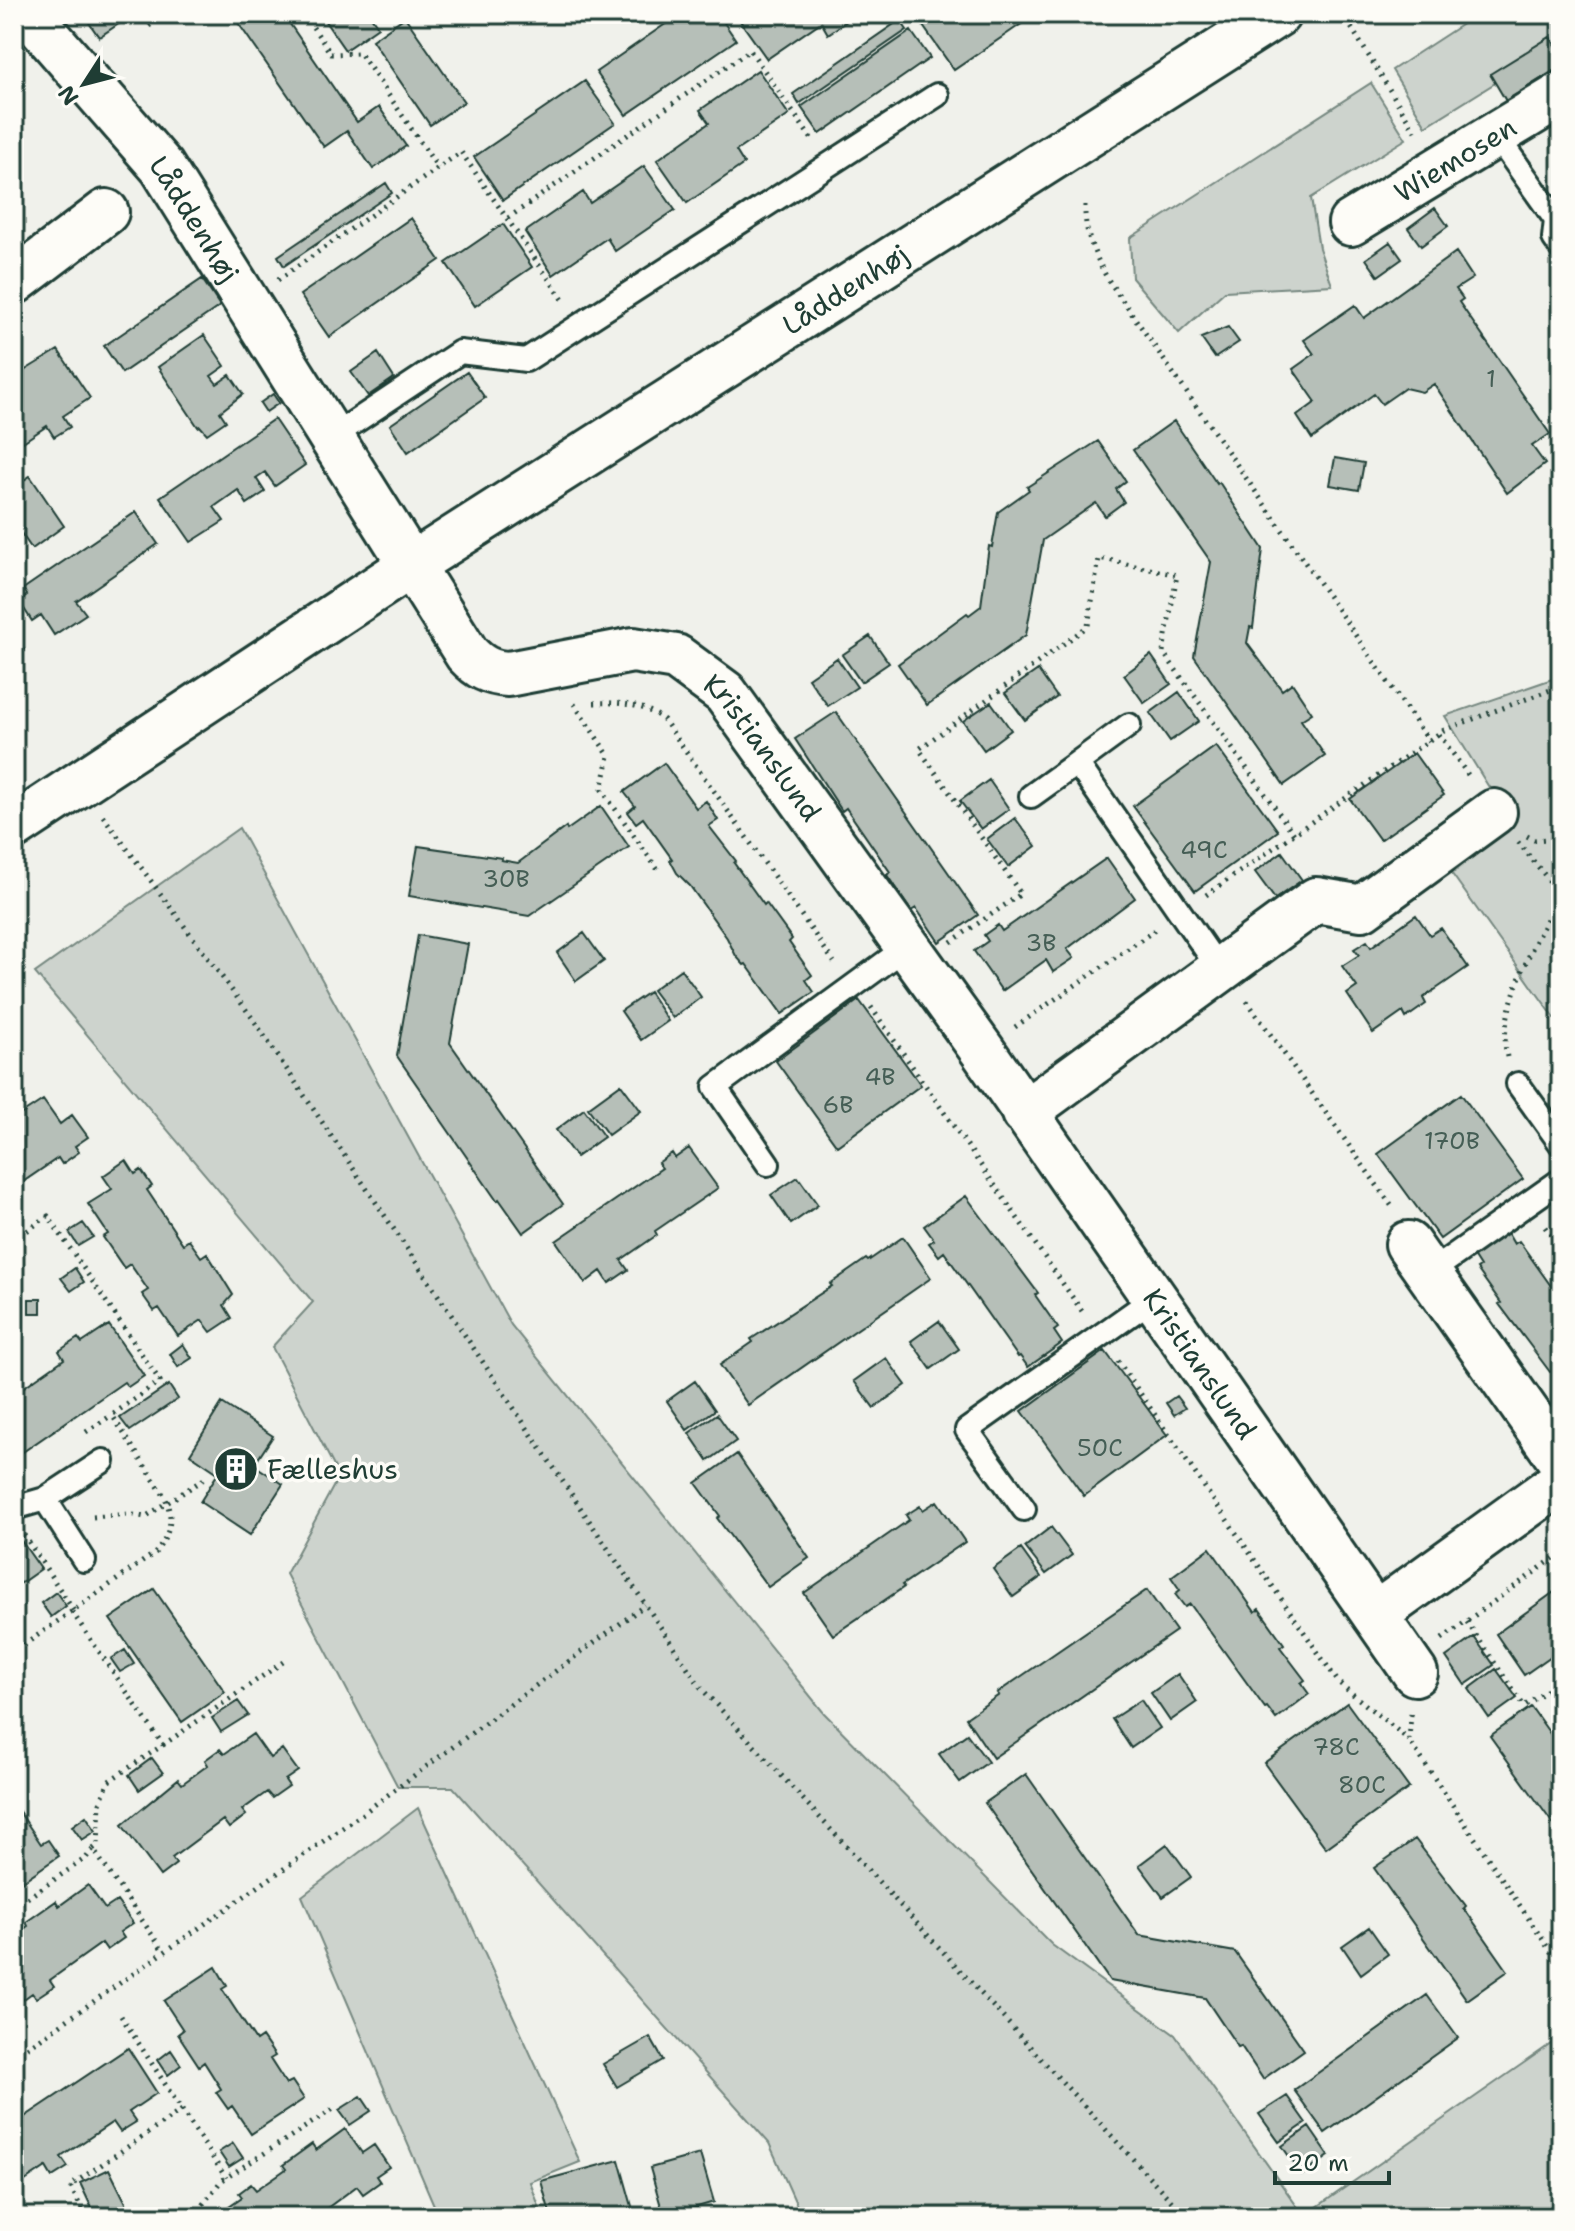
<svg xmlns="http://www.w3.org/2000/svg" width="1575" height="2231" viewBox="0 0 1575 2231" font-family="'Shantell Sans',sans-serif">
	<rect width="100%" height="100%" fill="#f0f1eb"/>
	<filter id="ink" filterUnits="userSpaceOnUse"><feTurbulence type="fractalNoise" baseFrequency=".0125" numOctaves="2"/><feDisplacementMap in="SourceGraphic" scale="16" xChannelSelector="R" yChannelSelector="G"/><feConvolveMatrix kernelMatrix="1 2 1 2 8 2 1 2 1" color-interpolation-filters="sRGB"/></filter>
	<g filter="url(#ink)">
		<path fill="#cdd3cd" stroke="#768880" stroke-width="2" d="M1478,14H1561V42L1426,126L1392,70Z
			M1371,83L1406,139L1311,198L1319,248L1332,285L1225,291L1179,333L1132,278L1130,238Z
			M1561,676V1017L1556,1020L1452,874L1511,823L1445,716Z
			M239,828L511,1325L824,1713L1052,1945L1175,2035L1304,2216L1561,2037V2217H802L769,2143L453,1787H398L286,1574L339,1476L272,1347L313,1302L35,973Z
			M418,1808L580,2162L530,2182L543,2217H439L302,1896Z"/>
		<path fill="#b6bfb8" stroke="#1f3d34" stroke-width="2" d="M83,14H118L123,21L99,37Z
			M232,14H283L357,122L379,107L406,146L373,169L347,131L324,147Z
			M320,14H369L378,27L345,50Z
			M680,14H718L736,40L626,115L596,72Z
			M738,14H857L828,34L821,22L767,59L736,15Z
			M941,14H1036L954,70L923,26Z
			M405,17L464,102L430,125L372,40Z
			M900,20L907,30L799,104L793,94Z
			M911,31L930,58L820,134L801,107Z
			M1550,37L1561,55V66L1506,101L1490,74Z
			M758,70L789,115L736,151L744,164L687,203L657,160L709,123L700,110Z
			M585,81L615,123L503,200L474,157Z
			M644,166L675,210L615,251L607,238L553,275L525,232L583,192L590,203Z
			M386,183L392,193L284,266L278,256Z
			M1435,208L1448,226L1421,246L1408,228Z
			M411,218L440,260L329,337L300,295Z
			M503,224L532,267L475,306L446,263Z
			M1390,242L1402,259L1378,276L1366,259Z
			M1456,252L1473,278L1456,289L1463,299L1459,302L1550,434L1532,446L1545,464L1507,493L1434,384L1422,392L1405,388L1382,404L1374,394L1312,439L1297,416L1316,402L1293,369L1314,354L1304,340L1355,305L1364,318Z
			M202,279L220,306L122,373L104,346Z
			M1228,327L1239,342L1215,358L1201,338Z
			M204,335L225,366L211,376L217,384L230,375L243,394L220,412L226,421L207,434L200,426L198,427L158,367Z
			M58,350L90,398L63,416L70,427L54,437L47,426L14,448V377Z
			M378,353L394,378L368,396L351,372Z
			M467,372L485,398L408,452L390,425Z
			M273,394L279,403L266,412L260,403Z
			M274,419L305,465L275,486L265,472L256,478L265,492L247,504L238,490L214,507L224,521L191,542L160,497Z
			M1174,421L1217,484L1219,482L1263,549L1253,628L1250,627L1247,643L1282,690L1292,683L1312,713L1301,720L1325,756L1284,785L1194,656L1211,562L1133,450Z
			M1098,441L1126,481L1116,489L1124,502L1105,516L1096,503L1043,540L1026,635L927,705L898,664L967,613L969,615L981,606L989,546L992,547L998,512L1029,490L1027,487Z
			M1335,458L1364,463L1359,490L1330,485Z
			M30,476L64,526L32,549L14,523V487Z
			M136,512L158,544L76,601L86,614L54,635L41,615L32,621L19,601L27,595L23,589Z
			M14,626L22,637L18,640L25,651L14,659Z
			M870,636L889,663L861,682L842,655Z
			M1151,655L1171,684L1144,703L1124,675Z
			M837,658L857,687L828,706L808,678Z
			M1038,670L1057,697L1025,720L1005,693Z
			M1179,692L1199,721L1170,741L1150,713Z
			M991,702L1011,730L984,750L963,721Z
			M836,712L978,915L939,942L916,908L911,911L887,875L890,872L846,808L842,811L795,739Z
			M1216,746L1278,831L1195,891L1133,806Z
			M1414,753L1444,795L1380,840L1350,799Z
			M664,763L696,808L706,801L718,820L709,826L736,861L734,863L764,905L766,903L792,939L789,942L812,975L806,980L814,992L782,1014L746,964L744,965L736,956L727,938L690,886L677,873L670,860L672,859L643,818L636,823L628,812L635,806L624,792Z
			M989,780L1009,809L981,829L960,801Z
			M601,806L629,847L529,916L409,896L418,846L502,858L501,860L518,863L566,827L567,830Z
			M1015,818L1036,846L1008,867L987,839Z
			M1282,852L1302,880L1275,899L1255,872Z
			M1107,858L1135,898L1067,949L1074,958L1053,972L1046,960L1002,991L974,951L988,941L984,935L998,925L1002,931Z
			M1416,915L1430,935L1441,928L1468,967L1423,998L1426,1004L1406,1018L1403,1012L1373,1033L1347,994L1357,987L1342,966L1359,955L1354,949L1367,941L1371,947Z
			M584,933L604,961L576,981L557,953Z
			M418,935L468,944L450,1043L563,1204L523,1233L499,1199L497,1201L397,1056Z
			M681,969L701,997L673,1018L652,990Z
			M649,992L668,1021L641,1040L621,1011Z
			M859,1000L921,1085L837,1146L776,1061Z
			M621,1084L641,1111L608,1135L588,1108Z
			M1461,1094L1523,1179L1440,1239L1378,1154Z
			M43,1100L60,1124L72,1115L88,1137L75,1146L79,1152L62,1164L58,1158L14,1188V1119Z
			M584,1109L604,1137L576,1157L556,1130Z
			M689,1148L718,1188L655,1231L657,1235L621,1260L628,1270L609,1283L601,1271L585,1283L556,1241L662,1168L658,1163L672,1153L675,1158Z
			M126,1160L135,1174L141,1170L152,1186L147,1190L183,1244L189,1240L201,1257L207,1253L233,1295L224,1305L232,1318L211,1332L202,1320L178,1336L159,1308L154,1311L142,1294L148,1290L130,1264L124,1268L103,1237L108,1234L88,1204L112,1189L103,1176Z
			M798,1177L818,1205L791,1224L771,1195Z
			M966,1196L1038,1293L1035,1295L1058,1328L1054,1331L1062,1343L1028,1367L1020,1356L1018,1357L944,1252L939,1256L929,1243L934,1240L924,1226Z
			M83,1223L93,1237L78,1246L69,1232Z
			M1507,1232L1514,1244L1519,1241L1561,1300V1365L1550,1372L1499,1304L1501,1303L1477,1269L1480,1267L1473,1256Z
			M903,1237L931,1278L748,1405L720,1365L753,1342L751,1339L832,1286L830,1284L866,1259L868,1261Z
			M75,1268L84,1282L71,1291L61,1278Z
			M29,1299H41V1313H29Z
			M939,1321L959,1349L931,1369L911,1341Z
			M109,1325L144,1376L128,1387L124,1382L14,1458V1394L64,1359L59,1351L78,1338L82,1343Z
			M183,1344L192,1358L178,1367L170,1354Z
			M1105,1351L1167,1435L1084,1496L1022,1411Z
			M886,1358L906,1385L874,1408L854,1381Z
			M695,1381L715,1410L687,1430L667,1401Z
			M169,1385L178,1399L130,1431L120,1418Z
			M1176,1396L1185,1408L1174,1415L1166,1403Z
			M222,1403L273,1436L254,1465L283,1484L250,1535L200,1502L218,1473L190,1454Z
			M717,1414L736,1441L708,1461L689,1433Z
			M737,1454L809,1558L768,1587L717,1518L720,1516L696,1483Z
			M937,1501L965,1542L902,1585L904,1587L833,1635L804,1593L909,1520L906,1515L920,1506L923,1510Z
			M1051,1527L1072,1555L1046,1574L1025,1547Z
			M15,1532L41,1569L14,1588V1533Z
			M1210,1548L1255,1612L1259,1609L1284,1644L1280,1647L1305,1680L1301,1683L1309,1694L1276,1719L1267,1707L1265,1708L1190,1604L1185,1607L1175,1594L1180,1590L1171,1577Z
			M1021,1549L1041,1577L1013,1597L993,1569Z
			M1561,1587V1649L1524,1675L1496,1634Z
			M154,1589L225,1692L182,1722L110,1619Z
			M1147,1590L1176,1631L993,1758L966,1718L999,1695L997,1693Z
			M56,1592L66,1606L51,1617L41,1603Z
			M1474,1637L1494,1665L1465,1685L1446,1657Z
			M125,1650L134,1664L120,1672L111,1659Z
			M1496,1669L1517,1698L1489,1718L1469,1689Z
			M1178,1674L1197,1702L1170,1721L1151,1693Z
			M1141,1700L1160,1728L1131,1748L1112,1719Z
			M238,1701L248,1715L221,1732L212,1718Z
			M1347,1703L1409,1788L1326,1848L1264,1763Z
			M1531,1707L1561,1749V1835L1490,1736Z
			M253,1734L270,1758L282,1749L298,1771L285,1780L289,1786L272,1798L267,1792L242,1810L246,1815L229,1828L223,1820L172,1858L176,1864L160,1876L122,1825L178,1779L182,1784L208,1765L205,1760L220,1749L224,1754Z
			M967,1734L988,1762L960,1782L939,1754Z
			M152,1758L163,1773L139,1790L129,1775Z
			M1026,1774L1139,1935L1235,1952L1304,2050L1263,2079L1241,2046L1238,2047L1205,1998L1110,1981L985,1803Z
			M14,1804L41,1844L48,1840L59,1856L14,1887Z
			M86,1816L96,1831L82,1840L72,1826Z
			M1415,1839L1466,1906L1464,1908L1508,1971L1467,2000L1374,1868Z
			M1167,1844L1191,1877L1163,1897L1139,1865Z
			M88,1885L105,1909L117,1901L133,1923L120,1932L124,1938L107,1950L102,1943L50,1980L54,1986L36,1998L32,1993L21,2001L14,1992V1971L17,1969L14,1966V1936L28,1926L26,1922L56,1901L59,1906Z
			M1369,1927L1388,1954L1361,1974L1342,1946Z
			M216,1967L227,1986L222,1989L256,2041L262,2037L275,2056L270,2059L286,2084L292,2081L304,2099L251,2134L232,2106L228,2109L216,2092L221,2089L204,2062L199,2066L178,2034L183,2030L164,2001Z
			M1427,1995L1458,2038L1325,2133L1294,2090Z
			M650,2037L663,2060L617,2087L603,2064Z
			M128,2048L157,2093L129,2112L136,2122L120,2132L113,2122L61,2157L68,2167L52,2177L46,2167L19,2185L14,2178V2124Z
			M171,2050L181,2065L168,2075L158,2060Z
			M361,2096L371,2111L350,2125L339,2110Z
			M1287,2096L1306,2123L1279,2142L1259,2114Z
			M1309,2127L1329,2156L1302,2175L1282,2146Z
			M345,2129L362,2153L374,2145L389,2167L376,2176L380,2182L363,2194L357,2186L315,2217H213L242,2197L239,2193L251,2184L256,2190L286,2169L283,2165L312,2144L316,2150Z
			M233,2143L243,2158L229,2167L219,2152Z
			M700,2154L714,2202L664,2217L650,2168Z
			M619,2160L635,2217H551L541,2181Z
			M109,2169L133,2217H96L80,2183Z"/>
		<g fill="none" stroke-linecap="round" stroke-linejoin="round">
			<g stroke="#1f3d34" stroke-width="28">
				<path id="lane" d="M1495,134L1556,220L1554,238L1561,248
					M332,437L460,352L526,360L937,95
					M1077,763L1129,725
					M1031,796L1077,763L1220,970
					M1518,1084L1561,1144
					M768,1164L715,1087L908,946
					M1429,1273L1561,1180
					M45,1499L103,1461
					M14,1508L45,1499L84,1560
					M1024,1509L967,1430L1154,1298"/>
			</g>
			<g stroke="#1f3d34" stroke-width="50">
				<g id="street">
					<path id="s1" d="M29,14L162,167L467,654C479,667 490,673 508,674L633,650L676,657L725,693L982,1050L1415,1673"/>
					<path id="s2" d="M1351,223L1561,95"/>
					<path d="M14,282L106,212"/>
					<path d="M1024,1113L1316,900L1362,908L1494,812"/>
					<path d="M1408,1244L1561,1461"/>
					<path d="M1375,1615L1561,1481"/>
				</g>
			</g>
			<g stroke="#1f3d34" stroke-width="50">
				<g id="secondary">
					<path id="s3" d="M14,827L413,564L1278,14"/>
				</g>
			</g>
			<path stroke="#1f3d34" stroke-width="5" stroke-dasharray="2 6" stroke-linecap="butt" d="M304,14L331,54L360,53L438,168
				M1343,14L1418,136
				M149,26L166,14
				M1085,205C1084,233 1094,253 1107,278L1429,741
				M508,218L750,50L813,141
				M278,280L461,152L564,301
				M594,703C621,702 643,704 664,720L834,962
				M574,704L609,756L602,790L658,870
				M1439,734L1471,779
				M103,816L253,1019L702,1689L1186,2217
				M1527,836L1534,840L1561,838
				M1518,842L1560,894
				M1206,895L1444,730L1561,686
				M951,942L1021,894L919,749L1088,626L1099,558L1177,575L1163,652L1294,834
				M1247,1001L1393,1208
				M871,1007L1084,1314
				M1015,1027L1158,928
				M1507,1057C1496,1009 1539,935 1561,892
				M1545,1227L1561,1249
				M14,1240L48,1216L160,1381L112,1415L163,1494C175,1518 171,1532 155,1553L14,1652
				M1118,1361L1339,1683L1409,1740
				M86,1432L112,1415
				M93,1517L128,1514L145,1517L204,1479
				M24,1535L74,1611
				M72,1612L163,1745L109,1781L100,1803L98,1845L93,1849L164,1952
				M1467,1622L1524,1706L1561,1681
				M1442,1639L1561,1553
				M1411,1714L1409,1740L1561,1967
				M163,1745L283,1662
				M14,1907L86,1858L93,1849
				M121,2016L226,2178
				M14,2057L358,1817L645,1605
				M86,2217L70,2186L182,2110
				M193,2217L221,2181L335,2108"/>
			<use href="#lane" stroke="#fdfcf7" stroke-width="22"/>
			<use href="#street" stroke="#fdfcf7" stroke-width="44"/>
			<use href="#secondary" stroke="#fdfcf7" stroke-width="44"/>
		</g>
	</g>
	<defs>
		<g id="building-disc" transform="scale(2.3)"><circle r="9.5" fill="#1f3d34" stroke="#fdfcf7"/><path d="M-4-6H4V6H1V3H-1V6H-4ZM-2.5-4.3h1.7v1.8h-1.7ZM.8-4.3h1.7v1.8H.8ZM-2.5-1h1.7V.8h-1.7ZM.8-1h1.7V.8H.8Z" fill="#fff"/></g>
	</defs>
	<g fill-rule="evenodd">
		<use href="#building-disc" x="236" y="1469"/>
	</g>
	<g text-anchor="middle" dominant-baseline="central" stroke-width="7" stroke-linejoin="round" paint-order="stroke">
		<g font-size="24" fill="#455e55">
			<text x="1491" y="379">1</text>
			<text x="1204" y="850">49C</text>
			<text x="506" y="879">30B</text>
			<text x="1041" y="943">3B</text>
			<text x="880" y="1077">4B</text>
			<text x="838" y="1105">6B</text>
			<text x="1452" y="1141">170B</text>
			<text x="1100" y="1448">50C</text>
			<text x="1336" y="1747">78C</text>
			<text x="1362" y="1785">80C</text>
		</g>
		<g font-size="28" fill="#1f3d34" stroke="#fdfcf7">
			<text stroke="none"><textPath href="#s2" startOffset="122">Wiemosen</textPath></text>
			<text stroke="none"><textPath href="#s1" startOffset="264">Låddenhøj</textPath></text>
			<text stroke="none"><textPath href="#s3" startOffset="990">Låddenhøj</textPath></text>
			<text stroke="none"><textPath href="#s1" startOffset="1122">Kristianslund</textPath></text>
			<text stroke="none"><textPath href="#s1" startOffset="1878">Kristianslund</textPath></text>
		</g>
		<g font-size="28" fill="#1f3d34" stroke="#fdfcf7" text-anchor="start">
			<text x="267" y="1469">Fælleshus</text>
		</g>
	</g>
	<rect width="1575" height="2231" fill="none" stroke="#fdfcf7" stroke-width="48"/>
	<rect x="24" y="24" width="1527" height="2183" fill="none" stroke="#1f3d34" stroke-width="3" filter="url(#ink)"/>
	<g transform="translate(84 84) rotate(234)" stroke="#fdfcf7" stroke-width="6" paint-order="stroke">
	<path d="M0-6L14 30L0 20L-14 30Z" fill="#1f3d34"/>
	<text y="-12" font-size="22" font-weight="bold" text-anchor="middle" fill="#1f3d34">N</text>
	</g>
	<path d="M1275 2171v12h114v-12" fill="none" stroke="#1f3d34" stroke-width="4"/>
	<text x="1287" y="2171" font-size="24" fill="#1f3d34" stroke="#fdfcf7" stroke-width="6" paint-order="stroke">20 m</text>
</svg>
